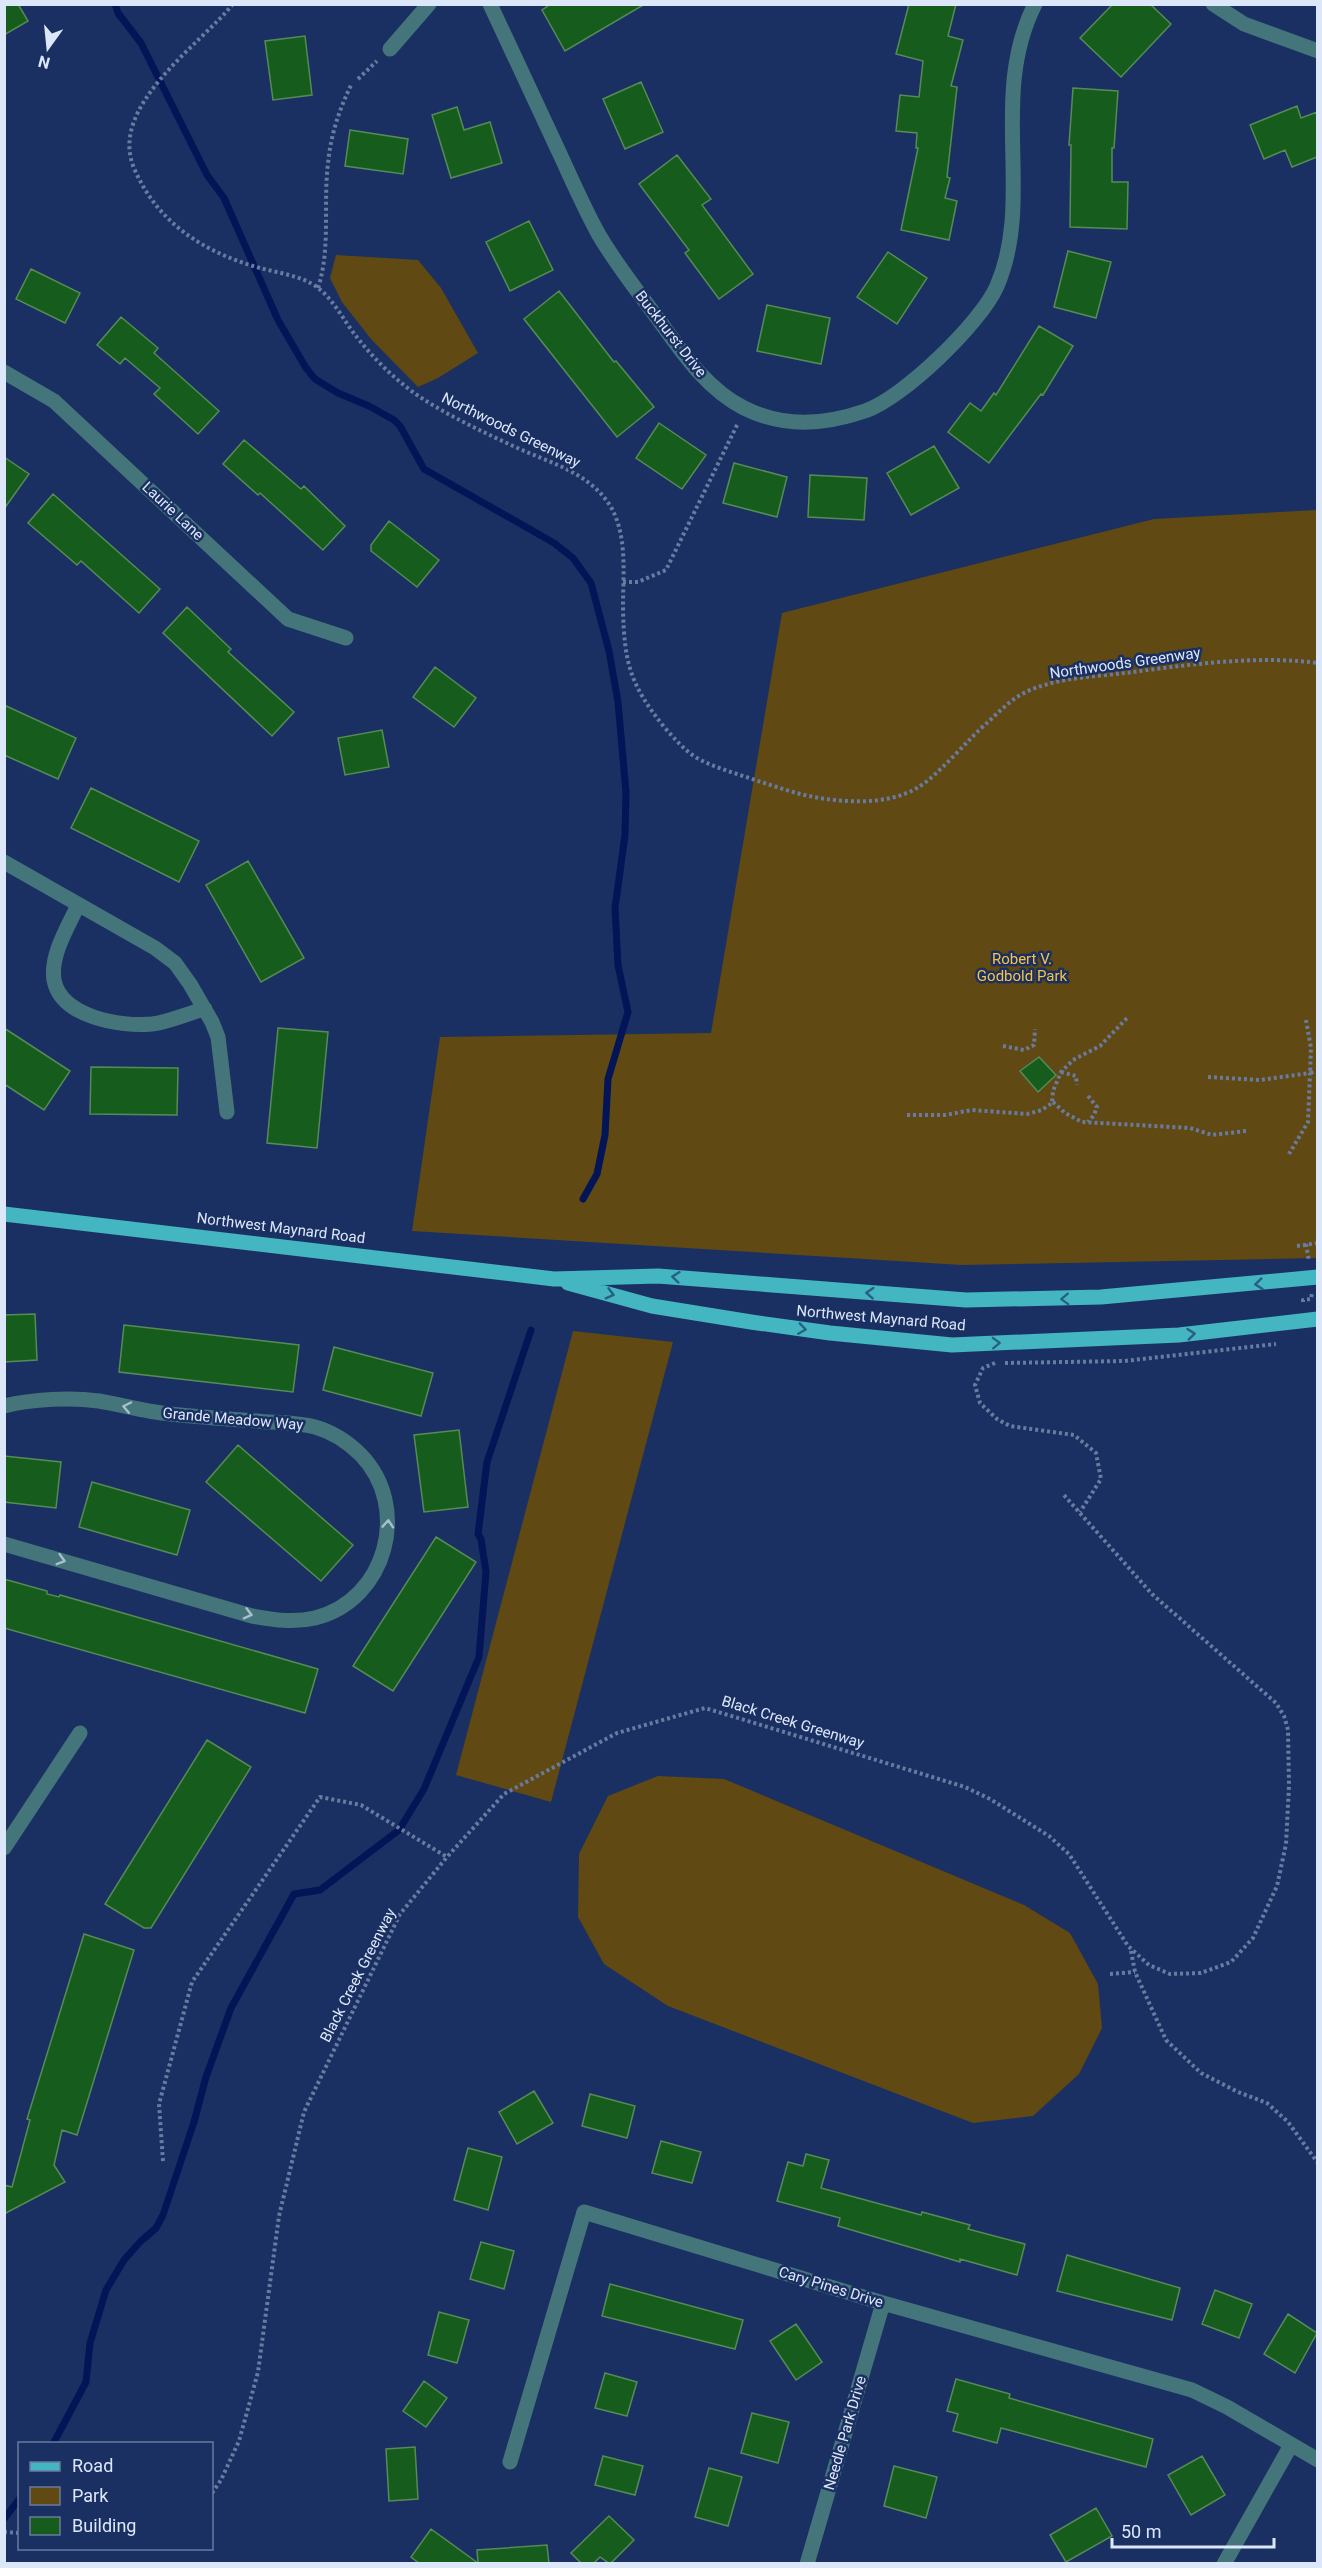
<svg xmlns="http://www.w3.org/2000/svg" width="1322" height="2568" viewBox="0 0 1322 2568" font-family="Roboto,sans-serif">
	<rect width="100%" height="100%" fill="#1a3062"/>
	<path fill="#604912" d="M336,255L418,260L441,288L478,353L438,378L418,387L371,339L342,302L330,278Z
		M1317,510V1258L962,1265L412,1231L440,1037L711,1033L782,613L1154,519Z
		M573,1331L673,1342L551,1802L456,1775Z
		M658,1776L724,1779L1024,1905L1070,1933L1098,1984L1102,2028L1079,2074L1033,2116L973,2123L668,2006L604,1964L578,1917L579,1854L608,1796Z"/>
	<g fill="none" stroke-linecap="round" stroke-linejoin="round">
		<path stroke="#031556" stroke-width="7" d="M115,4L118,13L141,43L207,175L224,198L278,320L306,368L315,379L338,393L369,406L394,420L400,426L424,469L554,543L573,558L591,583L609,651L618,702L626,792L625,835L615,908L618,965L628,1012L608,1079L605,1135L597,1174L583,1199
			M53,2444L86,2382L90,2343L106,2290L124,2260L140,2242L156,2228L163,2215L194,2122L206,2077L231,2008L294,1894L320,1890L399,1830L424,1789L479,1657L486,1572L481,1539L478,1534L487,1462L531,1330
			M4,2519L20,2498"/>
	</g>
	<path fill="#165d1d" stroke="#578a58" stroke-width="1.5" d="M4,4H18L28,21L4,35Z
		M551,4H645L565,51L542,10Z
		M909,4H956L948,36L963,40L951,86L957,87L947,177L950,178L945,198L957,201L949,240L901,230L918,148H916L917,133L896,131L900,95L919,97L923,61L896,54Z
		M1113,4H1150L1171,24L1121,77L1080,38Z
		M305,36L312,95L273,100L265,41Z
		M641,82L663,132L625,149L603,99Z
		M1073,88L1118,91L1114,148H1112V182H1128L1127,229L1070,227L1071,145H1069Z
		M1297,106L1301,118L1317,112V157L1292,167L1285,150L1264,159L1250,125Z
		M457,107L464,130L490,122L502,163L451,178L432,115Z
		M350,130L408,139L403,174L345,166Z
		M677,155L711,199L702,205L753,274L719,299L685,253L689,250L639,184Z
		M529,221L553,270L510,291L486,242Z
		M1068,251L1111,262L1096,318L1054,307Z
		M888,252L927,278L897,324L857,297Z
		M31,269L80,293L65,323L16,299Z
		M559,291L614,362L616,361L654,407L617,437L524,319Z
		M767,305L830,318L821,364L757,351Z
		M121,317L158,348L154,353L219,411L198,434L154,394L160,388L125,358L120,364L97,345Z
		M1039,326L1073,346L1043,395L1041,394L989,463L948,432L970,403L981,411L994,393L996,395Z
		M659,423L706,455L682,489L636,458Z
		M244,440L301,489L304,486L345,526L323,550L260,493L258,495L223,464Z
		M934,446L959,488L911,515L887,473Z
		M4,457L29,474L4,509Z
		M734,463L787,477L777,517L723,503Z
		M810,475L867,478L864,520L808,517Z
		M53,494L160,589L139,613L81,561L77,565L28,523Z
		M389,521L439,560L417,587L371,551V545Z
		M187,607L231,649L228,652L294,712L272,736L163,633Z
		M435,667L476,698L454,727L413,697Z
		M4,705L76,738L58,779L4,755Z
		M382,730L389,767L345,775L338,738Z
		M91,788L199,841L179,882L71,828Z
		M248,861L304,958L261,982L206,885Z
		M4,1028L70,1071L44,1110L4,1084Z
		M278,1028L328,1032L317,1148L267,1143Z
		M1039,1057L1056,1075L1038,1092L1020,1071Z
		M91,1067L178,1068L177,1115L90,1114Z
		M35,1314L37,1360L4,1362V1315Z
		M124,1325L299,1345L293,1392L119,1372Z
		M334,1347L433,1373L421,1416L323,1390Z
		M459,1430L468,1507L424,1512L414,1435Z
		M238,1445L353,1545L321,1581L206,1482Z
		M4,1456L61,1462L56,1508L4,1502Z
		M92,1482L190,1510L177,1555L79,1527Z
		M436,1537L476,1562L393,1691L353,1666Z
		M4,1579L47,1591V1594L59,1597L60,1595L318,1669L305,1713L4,1628Z
		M207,1740L251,1767L151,1928H144L105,1904Z
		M84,1934L134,1950L77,2135L62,2130L54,2165L65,2182L4,2214V2185L12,2187L30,2120L27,2119Z
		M534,2091L553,2123L517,2144L499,2112Z
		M590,2094L635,2106L627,2138L582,2126Z
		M661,2141L701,2152L692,2183L652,2173Z
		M468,2148L502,2157L488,2210L454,2200Z
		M806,2154L829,2160L821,2188L921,2215L922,2212L970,2225L968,2229L1025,2244L1017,2275L960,2259V2262L838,2226L840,2218L777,2201L788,2162L803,2166Z
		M481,2242L514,2251L504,2289L470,2279Z
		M1067,2255L1180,2288L1172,2320L1057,2291Z
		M610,2284L743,2320L735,2349L602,2316Z
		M1215,2290L1252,2304L1239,2338L1202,2324Z
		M439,2312L469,2320L457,2363L428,2355Z
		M1288,2314L1317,2333L1295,2373L1264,2354Z
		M796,2324L822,2362L796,2380L770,2341Z
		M605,2373L637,2382L627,2416L595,2408Z
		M956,2379L1010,2394L1009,2398L1153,2439L1146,2467L1001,2428L997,2443L953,2431L958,2414L947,2411Z
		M424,2381L447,2398L426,2427L403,2411Z
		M752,2413L789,2422L778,2463L741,2453Z
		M415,2447L418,2499L389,2501L386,2449Z
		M603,2456L643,2466L635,2495L595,2485Z
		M1202,2456L1225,2495L1191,2515L1168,2475Z
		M894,2466L937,2477L926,2518L884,2506Z
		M709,2468L742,2477L728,2526L695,2517Z
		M1096,2508L1112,2536L1066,2562L1050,2535Z
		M609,2516L634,2540L610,2564L600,2557L593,2564H582L571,2553Z
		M431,2529L478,2563L477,2550L547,2545L549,2564H420L411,2557Z"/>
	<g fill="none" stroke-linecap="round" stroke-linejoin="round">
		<path stroke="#697ba0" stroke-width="4" stroke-dasharray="3 3" stroke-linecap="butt" d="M233,4C199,46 108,106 134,168C157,223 205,253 260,268C279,273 303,276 318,288C334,300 344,321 356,336C374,359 395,380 420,397C449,416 481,431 513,446C547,462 587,471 609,504C628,533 623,574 623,607C624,663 630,685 665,728C675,739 684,750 697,758C715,768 735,773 755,780C774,786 793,793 814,797C846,803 888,805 917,788C938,776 968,739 988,722C999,712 1009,701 1022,694C1052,678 1091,677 1125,673C1187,665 1254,655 1318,663
			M358,79L377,61
			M318,288C331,248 323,204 328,163C331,134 339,110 352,83
			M623,582H638L666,570L738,423
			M1306,1020L1311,1048L1310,1073L1318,1071
			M1003,1046L1024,1050L1034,1045L1035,1029
			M1061,1072L1076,1076L1077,1085
			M1208,1077L1260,1080L1310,1073L1308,1122L1289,1154
			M1088,1096L1097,1107L1094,1115L1088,1122
			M1053,1102L1065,1113L1082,1122L1190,1128L1212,1135L1246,1131
			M907,1115H945L972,1110L1027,1114L1042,1110L1052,1103L1053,1091L1061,1072L1073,1060L1100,1046L1128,1017
			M1306,1244L1309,1261
			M1297,1246L1318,1243
			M1303,1302V1300L1311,1299L1312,1293
			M995,1363L983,1368L975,1385L980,1403L997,1419L1010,1426L1074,1435L1096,1453L1101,1479L1080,1512
			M1005,1363L1124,1361L1276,1344
			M1131,1951L1135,1972L1166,2040L1201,2073L1238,2092L1267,2103L1288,2122L1318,2163
			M1110,1974L1135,1972
			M163,2161L159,2104L192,1982L320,1797L361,1805L447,1857
			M212,2493L221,2480L239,2441L249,2405L258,2372L279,2216L304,2112L400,1914L447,1857L504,1794L617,1733L705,1708L965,1787L990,1799L1049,1836L1069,1854L1128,1946L1149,1965L1170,1974L1201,1973L1231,1962L1253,1938L1277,1886L1286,1844L1289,1786L1288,1730L1284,1716L1276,1703L1152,1594L1063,1494
			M4,2532L20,2533"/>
		<path stroke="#44757b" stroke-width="15" d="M490,4C513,54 536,103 559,152C572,180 584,208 599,235C617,266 640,294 661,323C684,355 708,390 744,408C784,428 824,425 865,411C903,398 981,323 997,286C1035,198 988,97 1035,4
			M1213,4L1244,24L1318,51
			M390,49L429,4
			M4,372L54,401L288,619L346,638
			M4,862L155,948L175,963L190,984L212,1022L218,1037L227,1112
			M78,905C68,927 50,955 54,980C61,1017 120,1027 152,1024C169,1022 188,1013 205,1009
			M4,1406C33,1399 70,1397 99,1401C123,1405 146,1412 170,1414C199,1417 228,1419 256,1421C276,1423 296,1422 315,1427C333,1432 348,1442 361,1455C411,1507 387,1600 315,1618C294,1623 274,1620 252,1616L4,1544
			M4,1848L80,1733
			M510,2462L584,2212L883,2303L1192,2390L1227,2407L1318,2460
			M807,2564L883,2303
			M1224,2564L1291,2445"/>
		<path stroke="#44b6c1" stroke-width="15" d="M4,1214L554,1279L658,1276L966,1300L1101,1297L1318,1277
			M568,1283L652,1306L751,1322L830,1333L952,1345L1179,1335L1318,1319"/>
	</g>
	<defs><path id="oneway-chevron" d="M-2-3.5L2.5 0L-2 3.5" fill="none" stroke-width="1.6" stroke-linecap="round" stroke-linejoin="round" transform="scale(1.5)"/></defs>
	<g stroke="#295f83">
		<use href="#oneway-chevron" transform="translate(676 1277) rotate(-174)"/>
		<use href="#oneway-chevron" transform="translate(1259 1284) rotate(174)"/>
		<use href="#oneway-chevron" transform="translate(870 1293) rotate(-176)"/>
		<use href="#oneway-chevron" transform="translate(610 1294) rotate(15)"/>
		<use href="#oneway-chevron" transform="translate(1065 1299) rotate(178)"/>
		<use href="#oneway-chevron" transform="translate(802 1329) rotate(8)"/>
		<use href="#oneway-chevron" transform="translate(1191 1334) rotate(-6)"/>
		<use href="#oneway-chevron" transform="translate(996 1343) rotate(-2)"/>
	</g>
	<g stroke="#a7bfce">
		<use href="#oneway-chevron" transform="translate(127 1407) rotate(-168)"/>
		<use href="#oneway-chevron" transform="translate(388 1524) rotate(-86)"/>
		<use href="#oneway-chevron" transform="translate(61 1560) rotate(16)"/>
		<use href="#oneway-chevron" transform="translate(248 1614) rotate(15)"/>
	</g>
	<g text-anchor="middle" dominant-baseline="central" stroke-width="5" stroke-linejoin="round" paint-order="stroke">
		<g font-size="15" fill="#dde7fa" stroke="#1a3062">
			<text transform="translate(671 334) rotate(52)">Buckhurst Drive</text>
			<text transform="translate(511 430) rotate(26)">Northwoods Greenway</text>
			<text transform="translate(173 511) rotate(43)">Laurie Lane</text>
			<text transform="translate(1125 663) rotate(-8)">Northwoods Greenway</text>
			<text transform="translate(281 1228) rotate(7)">Northwest Maynard Road</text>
			<text transform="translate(881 1318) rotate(5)">Northwest Maynard Road</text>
			<text transform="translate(233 1419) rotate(5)">Grande Meadow Way</text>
			<text transform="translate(793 1722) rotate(17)">Black Creek Greenway</text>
			<text transform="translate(358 1975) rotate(-63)">Black Creek Greenway</text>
			<text transform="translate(831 2287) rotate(17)">Cary Pines Drive</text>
			<text transform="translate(845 2433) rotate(-74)">Needle Park Drive</text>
		</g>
		<g font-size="15" fill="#f8c244" stroke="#1a3062">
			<text x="1022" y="959">Robert V.<tspan x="1022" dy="17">Godbold Park</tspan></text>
		</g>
	</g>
	<rect width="1322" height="2568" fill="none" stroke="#dde7fa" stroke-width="12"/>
	<rect x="18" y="2442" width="195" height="108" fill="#1a3062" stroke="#68799f" stroke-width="1.5"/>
	<rect x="30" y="2462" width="30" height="9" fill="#44b6c1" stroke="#68799f" stroke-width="1.5"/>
	<text x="72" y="2472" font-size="18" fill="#dde7fa">Road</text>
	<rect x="30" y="2487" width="30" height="18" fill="#604912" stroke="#68799f" stroke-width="1.5"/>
	<text x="72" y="2502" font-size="18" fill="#dde7fa">Park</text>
	<rect x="30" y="2517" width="30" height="18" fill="#165d1d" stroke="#68799f" stroke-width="1.5"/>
	<text x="72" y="2532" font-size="18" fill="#dde7fa">Building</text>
	<g transform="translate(48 48) rotate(195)" stroke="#1a3062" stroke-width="4.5" paint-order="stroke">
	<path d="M0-4.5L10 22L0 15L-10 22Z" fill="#dde7fa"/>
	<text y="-9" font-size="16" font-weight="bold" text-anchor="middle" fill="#dde7fa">N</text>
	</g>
	<path d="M1112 2538v9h162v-9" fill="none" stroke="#dde7fa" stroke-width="3"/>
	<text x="1121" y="2538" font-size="18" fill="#dde7fa" stroke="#1a3062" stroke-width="4.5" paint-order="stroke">50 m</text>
</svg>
